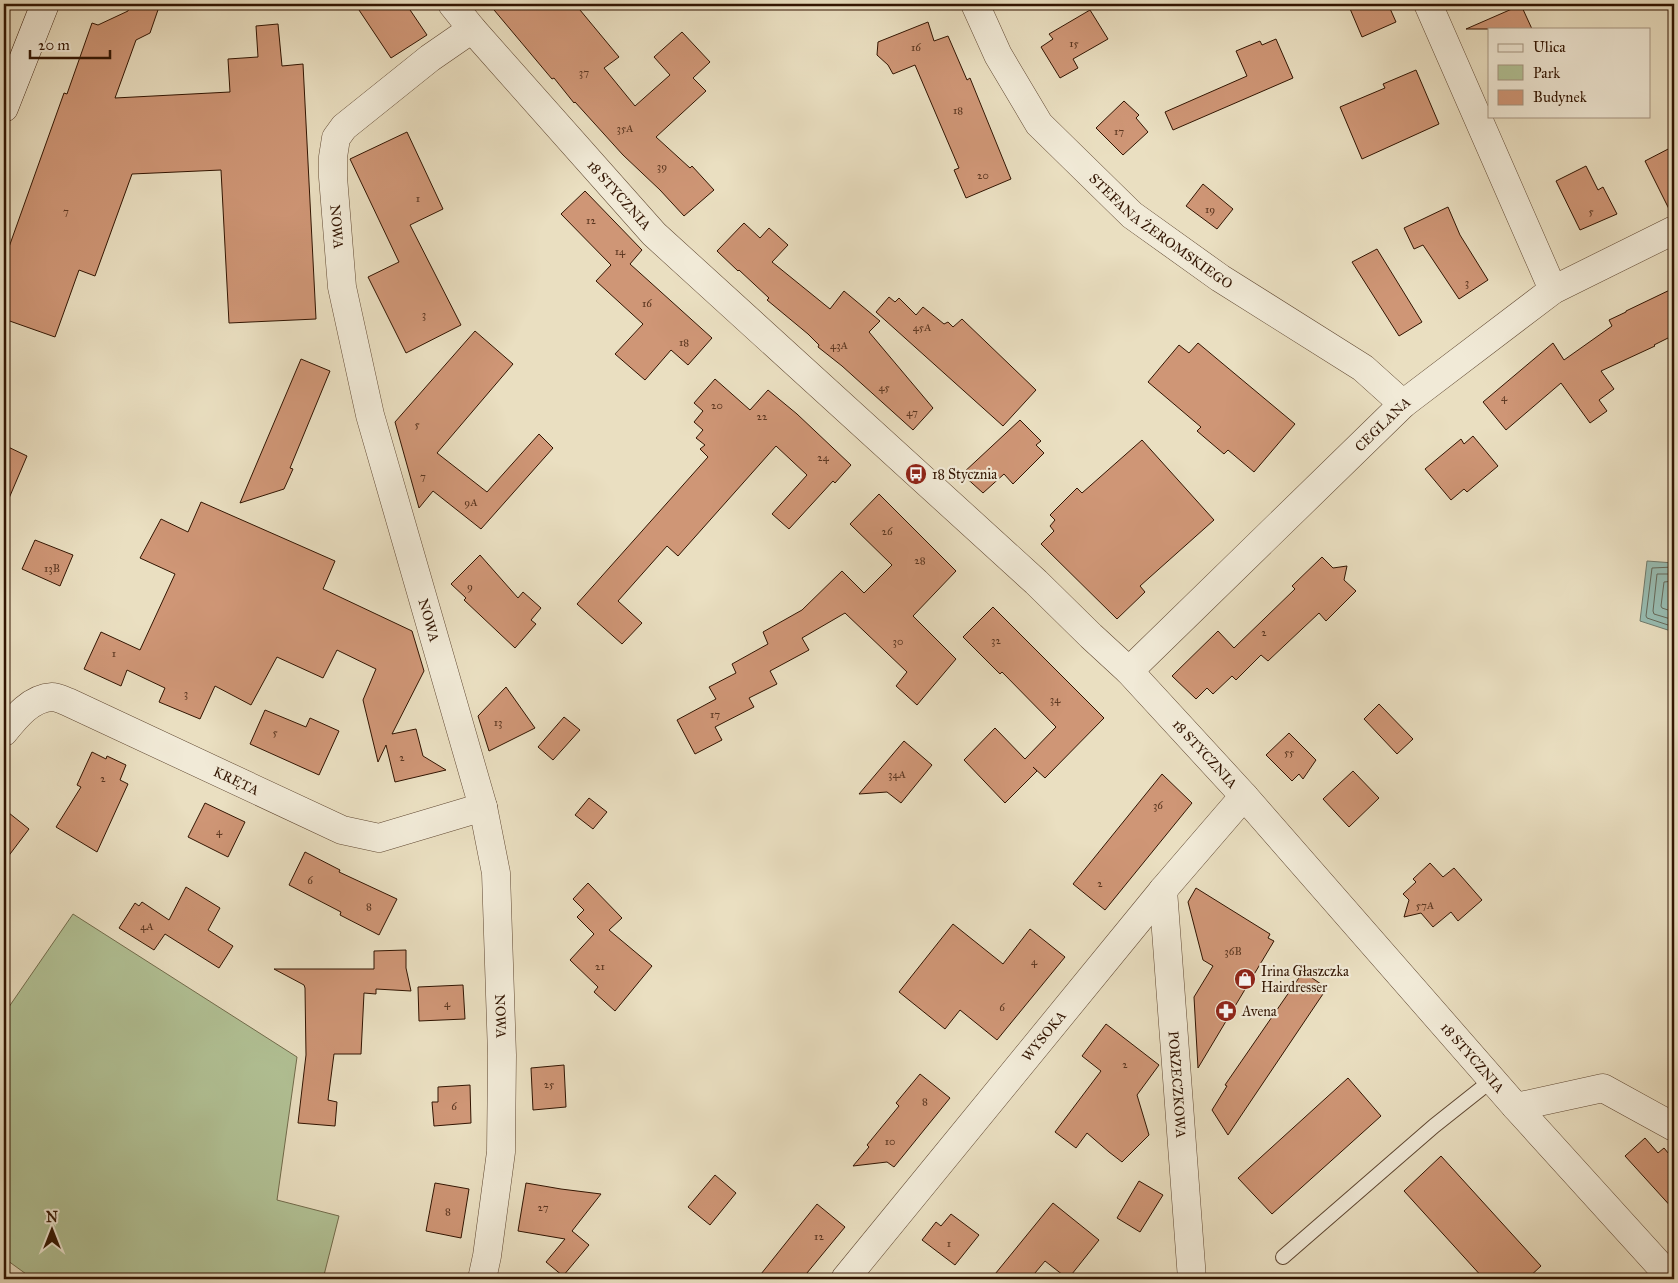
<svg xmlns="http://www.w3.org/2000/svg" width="1678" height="1283" viewBox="0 0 1678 1283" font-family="'IM FELL Great Primer',serif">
	<rect width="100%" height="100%" fill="#eadfc1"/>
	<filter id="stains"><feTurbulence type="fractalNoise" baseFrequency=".004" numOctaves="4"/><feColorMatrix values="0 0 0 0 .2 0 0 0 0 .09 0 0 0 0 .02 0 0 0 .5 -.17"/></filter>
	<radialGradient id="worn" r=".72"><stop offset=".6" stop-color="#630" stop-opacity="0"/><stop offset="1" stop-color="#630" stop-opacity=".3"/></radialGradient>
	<path fill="#b2c296" stroke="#726c4c" d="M73,914L297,1057L277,1200L339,1216L323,1279H33L4,1258V1014Z"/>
	<path fill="#98bdb3" stroke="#6f7a6c" d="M1647,561L1674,563V632L1640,621Z"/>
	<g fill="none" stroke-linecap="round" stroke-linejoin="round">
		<path stroke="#65695a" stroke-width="1" d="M1674,567L1652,568L1646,616L1647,618L1674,627
			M1674,574H1657L1653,611L1654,614L1674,620
			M1674,581L1664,582L1661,606L1662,608L1674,612"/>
	</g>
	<path fill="#cf9676" stroke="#321502" d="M130,4H160L150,33L136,40L115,98L230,92L228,59L258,57L256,26L278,24L282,66L303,64L316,319L229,323L221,170L132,174L95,276L79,270L55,337L4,319V261L64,93L67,94L92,23L98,25L128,11Z
		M355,4H406L427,35L391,58Z
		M489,4H575L619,57L604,68L635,106L670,75L654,57L682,32L710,62L693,78L706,91L656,137L690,168L692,166L714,190L684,216L660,190L623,155L575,102L574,103L554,78L552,79Z
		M1348,4H1388L1396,22L1362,37Z
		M1521,5L1532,29H1466Z
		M1090,10L1108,39L1073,59L1078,68L1060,78L1041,47L1053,39L1049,34Z
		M928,22L934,41L948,36L967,80L970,78L1011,179L966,198L954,170L959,168L915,65L893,74L888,65L877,55L878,42Z
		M1276,39L1293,78L1173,130L1165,112L1247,76L1236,51L1260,41L1262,45Z
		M1416,70L1439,124L1362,159L1340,107L1385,88L1383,84Z
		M1124,101L1139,115L1136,118L1148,132L1123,155L1096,128Z
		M407,132L443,209L410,225L461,325L406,353L368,277L399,262L350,159Z
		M1674,146V214L1672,215L1645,161Z
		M1586,166L1598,190L1603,187L1617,214L1580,230L1556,181Z
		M1203,184L1233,209L1217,229L1186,206Z
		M585,191L642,250L630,264L712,338L688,365L671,350L645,380L615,354L643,324L596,281L611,265L561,214Z
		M1448,207L1460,235L1488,280L1459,299L1423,245L1414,249L1404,228Z
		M744,223L760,238L769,228L788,245L772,262L830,309L844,291L880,321L869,332L933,408L913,430L842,366L818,347L819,345L808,334L767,300L769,298L739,270L738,271L717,251Z
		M1377,249L1422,322L1399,336L1352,262Z
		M1674,288V335L1654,345L1655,346L1601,371L1614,389L1599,400L1607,411L1590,423L1561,383L1506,430L1483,402L1553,343L1564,360L1612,326L1609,320L1626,312V311Z
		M889,297L895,302L899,298L916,315L923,307L944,324L948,322L953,327L962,319L1036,390L1003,426L876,312Z
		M475,331L513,364L437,453L487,492L539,434L553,448L481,529L433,491L419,508L395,422Z
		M1198,343L1295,424L1254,472L1228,450L1224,454L1197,431L1201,427L1148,382L1179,345L1189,353Z
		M301,359L330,371L290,468L293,469L284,489L240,503Z
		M715,379L750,410L768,390L797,414L851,465L835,483L833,481L789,529L772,514L807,475L776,446L678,556L667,546L618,601L642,623L622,644L577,604L708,457L700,449L705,445L696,438L703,430L694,422L703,411L694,403Z
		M1020,420L1041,441L1036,445L1044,453L1013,484L1004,474L983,493L962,474Z
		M1473,436L1498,466L1467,492L1464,489L1451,500L1425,469L1461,439L1464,444Z
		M1142,440L1214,520L1140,586L1145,592L1117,619L1041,544L1054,531L1050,526L1055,520L1050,515L1077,488L1082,493Z
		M4,445L27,456L4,510Z
		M879,494L956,571L913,616L956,659L917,705L896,686L907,672L845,613L802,638L809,650L770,671L777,684L749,698L754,707L715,727L722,740L695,754L677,720L716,699L709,687L736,673L732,664L768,644L763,632L802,610L842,571L864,593L892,565L850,524Z
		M201,502L335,561L323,589L412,631L424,671L392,734L416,729L423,756L446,770L395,782L386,745L378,762L363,700L376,669L337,650L323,678L277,657L251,705L215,686L200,719L159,702L165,688L127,670L121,686L84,669L101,632L140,650L175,574L140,558L161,519L188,532Z
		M35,540L73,555L60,586L22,569Z
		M480,555L518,598L523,592L541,608L531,620L536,624L515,648L464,600L466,598L451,584Z
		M1322,557L1333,568L1347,566L1344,580L1356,591L1326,621L1319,613L1268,661L1261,655L1236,680L1232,676L1213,694L1207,688L1196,699L1172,676L1218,631L1234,648L1295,589L1292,586Z
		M993,607L1104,718L1045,778L1033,767L1037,771L1005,803L964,760L995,728L1025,759L1056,727L1002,672L1000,674L963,637Z
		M506,687L535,728L489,751L478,716Z
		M1379,704L1413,739L1397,754L1364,719Z
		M265,710L306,727L310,718L339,731L319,775L250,744Z
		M564,717L580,730L553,760L538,747Z
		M1289,733L1316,760L1303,779L1299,774L1292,781L1266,755Z
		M904,741L932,765L901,803L887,792L859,794Z
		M92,752L106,759L107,756L126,765L120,780L128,784L97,852L56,827L81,787L77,785Z
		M1353,771L1379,798L1349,827L1323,799Z
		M1162,774L1192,803L1105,910L1073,884Z
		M589,798L607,812L593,829L575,815Z
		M205,803L245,822L228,857L188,837Z
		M4,809L29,829L4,862Z
		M305,852L340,870L339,872L397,899L379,935L340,915L341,912L289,885Z
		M1430,863L1443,877L1454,868L1482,900L1458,921L1451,912L1433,927L1421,913L1404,917L1409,900L1403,894L1416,882L1413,879Z
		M588,883L622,918L609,930L652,966L615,1011L594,992L598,987L570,960L594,934L577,917L584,910L573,899Z
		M186,887L220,908L208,930L233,946L219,968L165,934L154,950L119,928L135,903L139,906L142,902L169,920Z
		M1196,888L1270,934L1268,938L1274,941L1198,1068L1194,997L1213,966L1203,960L1188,902Z
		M953,924L1003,964L1030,929L1065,957L997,1040L960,1010L945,1029L899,992Z
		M406,950V968L411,991L376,989V994L364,993L361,1054H334L328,1100L337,1102L335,1126L298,1123L306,1055L305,988L304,985L274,969H374V951Z
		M1303,972L1327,988L1228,1135L1212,1110L1227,1086L1225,1085Z
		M463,985L465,1019L419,1021L418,987Z
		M1106,1024L1159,1065L1137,1095L1149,1135L1122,1162L1109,1152L1087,1133L1076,1148L1055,1132L1101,1071L1082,1056Z
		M564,1065L566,1107L533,1110L531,1068Z
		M920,1074L950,1098L894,1167L887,1162L853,1166L869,1147L867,1145L899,1106L896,1103Z
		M1348,1078L1381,1116L1272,1214L1238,1178Z
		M470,1085L471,1123L434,1126L432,1102H438V1087Z
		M1645,1138L1658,1153L1664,1148L1674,1160V1210L1625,1156Z
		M1441,1156L1541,1266L1527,1279H1484L1404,1191Z
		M715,1175L736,1193L710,1225L688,1207Z
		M1139,1181L1163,1195L1140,1232L1117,1218Z
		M435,1183L469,1189L461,1238L426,1231Z
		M526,1183L561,1189L601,1194L572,1231L589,1245L563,1276L546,1262L565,1239L518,1231Z
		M1053,1203L1099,1240L1068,1279L1045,1261L1030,1279H991Z
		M817,1204L845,1227L802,1279H757Z
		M951,1214L979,1235L955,1265L922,1240L936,1222L941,1226Z"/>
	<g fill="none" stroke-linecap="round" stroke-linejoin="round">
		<g stroke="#604832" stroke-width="16">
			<path id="service" d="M1283,1257L1434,1126L1492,1080"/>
		</g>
		<g stroke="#604832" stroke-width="29">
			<g id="minor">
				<path id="s1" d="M975,4L998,55L1039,124L1132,215L1220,278L1363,368L1403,404"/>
				<path d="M1428,4L1553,290"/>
				<path id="s2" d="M472,29L430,58L344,127L336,138L333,157V177L342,287L370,415L483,807L496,873L502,1055L501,1152L487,1256L482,1279"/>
				<path id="s3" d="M1129,671L1403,404L1553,290L1674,230"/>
				<path id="s4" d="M4,732C16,717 31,698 52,697C57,697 63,700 68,702L342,830L379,838L483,807"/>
				<path id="s5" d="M1163,890L1192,1279"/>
				<path d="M1516,1107L1603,1088L1674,1127"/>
				<path id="s6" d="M845,1279L1163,890L1244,796"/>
			</g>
		</g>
		<g stroke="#604832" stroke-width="29">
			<g id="tertiary">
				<path id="s7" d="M452,4L472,29L654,234L1036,582L1091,636L1129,671L1244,796L1516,1107L1672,1279"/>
			</g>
		</g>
		<g stroke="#321502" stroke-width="29">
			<path id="secondary" d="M4,108L45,4"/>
		</g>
		<use href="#service" stroke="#f1ead7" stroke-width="14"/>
		<use href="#minor" stroke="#f1ead7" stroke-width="28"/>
		<use href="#tertiary" stroke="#f1ead7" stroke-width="28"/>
		<use href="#secondary" stroke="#f1ead7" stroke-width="28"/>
	</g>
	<defs>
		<g id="bus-disc" transform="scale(1.125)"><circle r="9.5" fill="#8f2418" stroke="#f1ead7"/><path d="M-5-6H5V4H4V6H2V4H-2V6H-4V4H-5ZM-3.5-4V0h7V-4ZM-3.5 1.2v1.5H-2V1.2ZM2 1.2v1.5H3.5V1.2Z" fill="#fff"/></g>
		<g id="shop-disc" transform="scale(1.125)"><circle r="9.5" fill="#8f2418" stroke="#f1ead7"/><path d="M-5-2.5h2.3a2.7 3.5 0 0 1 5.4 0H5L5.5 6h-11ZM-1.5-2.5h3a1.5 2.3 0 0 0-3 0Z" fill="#fff"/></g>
		<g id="pharmacy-disc" transform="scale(1.125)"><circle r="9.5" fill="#8f2418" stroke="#f1ead7"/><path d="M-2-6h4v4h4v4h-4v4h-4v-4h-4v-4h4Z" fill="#fff"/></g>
	</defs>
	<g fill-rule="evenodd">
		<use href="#bus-disc" x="916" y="474"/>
		<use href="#shop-disc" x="1245" y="979"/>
		<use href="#pharmacy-disc" x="1226" y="1011"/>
	</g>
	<g text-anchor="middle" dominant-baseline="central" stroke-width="4.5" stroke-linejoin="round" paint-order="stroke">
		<g font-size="11" fill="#59351f">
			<text x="1074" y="43">15</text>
			<text x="916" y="47">16</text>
			<text x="584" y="72">37</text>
			<text x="958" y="110">18</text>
			<text x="625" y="128">35A</text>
			<text x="1119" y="131">17</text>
			<text x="662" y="166">39</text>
			<text x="983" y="175">20</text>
			<text x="418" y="198">1</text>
			<text x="1210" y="209">19</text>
			<text x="66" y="211">7</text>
			<text x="1591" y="211">5</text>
			<text x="591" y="220">12</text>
			<text x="620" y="251">14</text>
			<text x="1467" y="282">3</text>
			<text x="647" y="303">16</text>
			<text x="424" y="314">3</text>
			<text x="922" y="327">45A</text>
			<text x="684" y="342">18</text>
			<text x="839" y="345">43A</text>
			<text x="884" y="387">45</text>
			<text x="1504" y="397">4</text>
			<text x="717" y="405">20</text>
			<text x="912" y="412">47</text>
			<text x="762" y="416">22</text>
			<text x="417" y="424">5</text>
			<text x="823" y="457">24</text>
			<text x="423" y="476">7</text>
			<text x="471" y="502">9A</text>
			<text x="887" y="531">26</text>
			<text x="920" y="560">28</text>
			<text x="52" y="568">13B</text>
			<text x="470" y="586">9</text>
			<text x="1264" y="632">2</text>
			<text x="996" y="640">32</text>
			<text x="898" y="641">30</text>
			<text x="114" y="653">1</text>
			<text x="186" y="693">3</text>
			<text x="1055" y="699">34</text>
			<text x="715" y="714">17</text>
			<text x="498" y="722">13</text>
			<text x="275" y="732">5</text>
			<text x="1289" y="752">55</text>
			<text x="402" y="757">2</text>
			<text x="897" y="774">34A</text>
			<text x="103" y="778">2</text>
			<text x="1158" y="805">36</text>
			<text x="219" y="831">4</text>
			<text x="310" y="880">6</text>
			<text x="1100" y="883">2</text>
			<text x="1425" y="905">57A</text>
			<text x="369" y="906">8</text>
			<text x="147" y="926">4A</text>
			<text x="1233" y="951">36B</text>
			<text x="1034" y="961">4</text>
			<text x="600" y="966">21</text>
			<text x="447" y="1003">4</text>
			<text x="1002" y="1007">6</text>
			<text x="1125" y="1064">2</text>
			<text x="549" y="1084">25</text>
			<text x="925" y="1101">8</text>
			<text x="454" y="1106">6</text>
			<text x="890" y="1141">10</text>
			<text x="543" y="1207">27</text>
			<text x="448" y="1211">8</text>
			<text x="819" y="1236">12</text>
			<text x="949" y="1243">1</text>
		</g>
		<g font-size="14" fill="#321502" stroke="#f1ead7">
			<text stroke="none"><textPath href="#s7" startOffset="254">18 STYCZNIA</textPath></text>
			<text stroke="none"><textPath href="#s2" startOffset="264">NOWA</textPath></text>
			<text stroke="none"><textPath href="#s1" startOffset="299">STEFANA ŻEROMSKIEGO</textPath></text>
			<text stroke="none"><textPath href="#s3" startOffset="354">CEGLANA</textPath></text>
			<text stroke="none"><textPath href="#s2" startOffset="669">NOWA</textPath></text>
			<text stroke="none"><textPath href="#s7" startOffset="1064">18 STYCZNIA</textPath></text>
			<text stroke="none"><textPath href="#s4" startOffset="264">KRĘTA</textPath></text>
			<text stroke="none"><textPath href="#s2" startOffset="1074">NOWA</textPath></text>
			<text stroke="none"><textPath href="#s6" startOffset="314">WYSOKA</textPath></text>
			<text stroke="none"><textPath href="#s7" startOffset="1469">18 STYCZNIA</textPath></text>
			<text stroke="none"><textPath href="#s5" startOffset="195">PORZECZKOWA</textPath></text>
		</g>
		<g font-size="14" fill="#321502" stroke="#f1ead7" text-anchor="start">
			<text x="932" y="474">18 Stycznia</text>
			<text x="1261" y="971">Irina Głaszczka<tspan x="1261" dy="16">Hairdresser</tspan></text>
			<text x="1242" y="1011">Avena</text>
		</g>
	</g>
	<rect width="1678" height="1283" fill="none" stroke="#eadfc1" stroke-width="20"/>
	<rect x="5" y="5" width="1668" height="1273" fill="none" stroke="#321502" stroke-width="2.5"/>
	<rect x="10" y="10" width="1658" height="1263" fill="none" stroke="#321502"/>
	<rect x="1488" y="28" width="162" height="90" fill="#f1ead7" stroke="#a59582"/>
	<rect x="1498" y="44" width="25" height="8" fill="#f1ead7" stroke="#a59582"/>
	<text x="1533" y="52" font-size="15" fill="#321502">Ulica</text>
	<rect x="1498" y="65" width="25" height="15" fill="#b2c296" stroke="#a59582"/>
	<text x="1533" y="78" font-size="15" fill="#321502">Park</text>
	<rect x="1498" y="90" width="25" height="15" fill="#cf9676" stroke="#a59582"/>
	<text x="1533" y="102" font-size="15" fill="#321502">Budynek</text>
	<g transform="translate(52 1230)" stroke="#f1ead7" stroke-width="4" paint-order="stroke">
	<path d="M0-4L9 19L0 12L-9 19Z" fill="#321502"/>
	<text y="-8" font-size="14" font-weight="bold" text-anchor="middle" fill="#321502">N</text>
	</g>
	<path d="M30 50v8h80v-8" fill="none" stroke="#321502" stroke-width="2.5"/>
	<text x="38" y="50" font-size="15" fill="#321502" stroke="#f1ead7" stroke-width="4" paint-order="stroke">20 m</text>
	<rect width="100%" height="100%" filter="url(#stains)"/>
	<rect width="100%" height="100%" fill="url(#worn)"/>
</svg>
